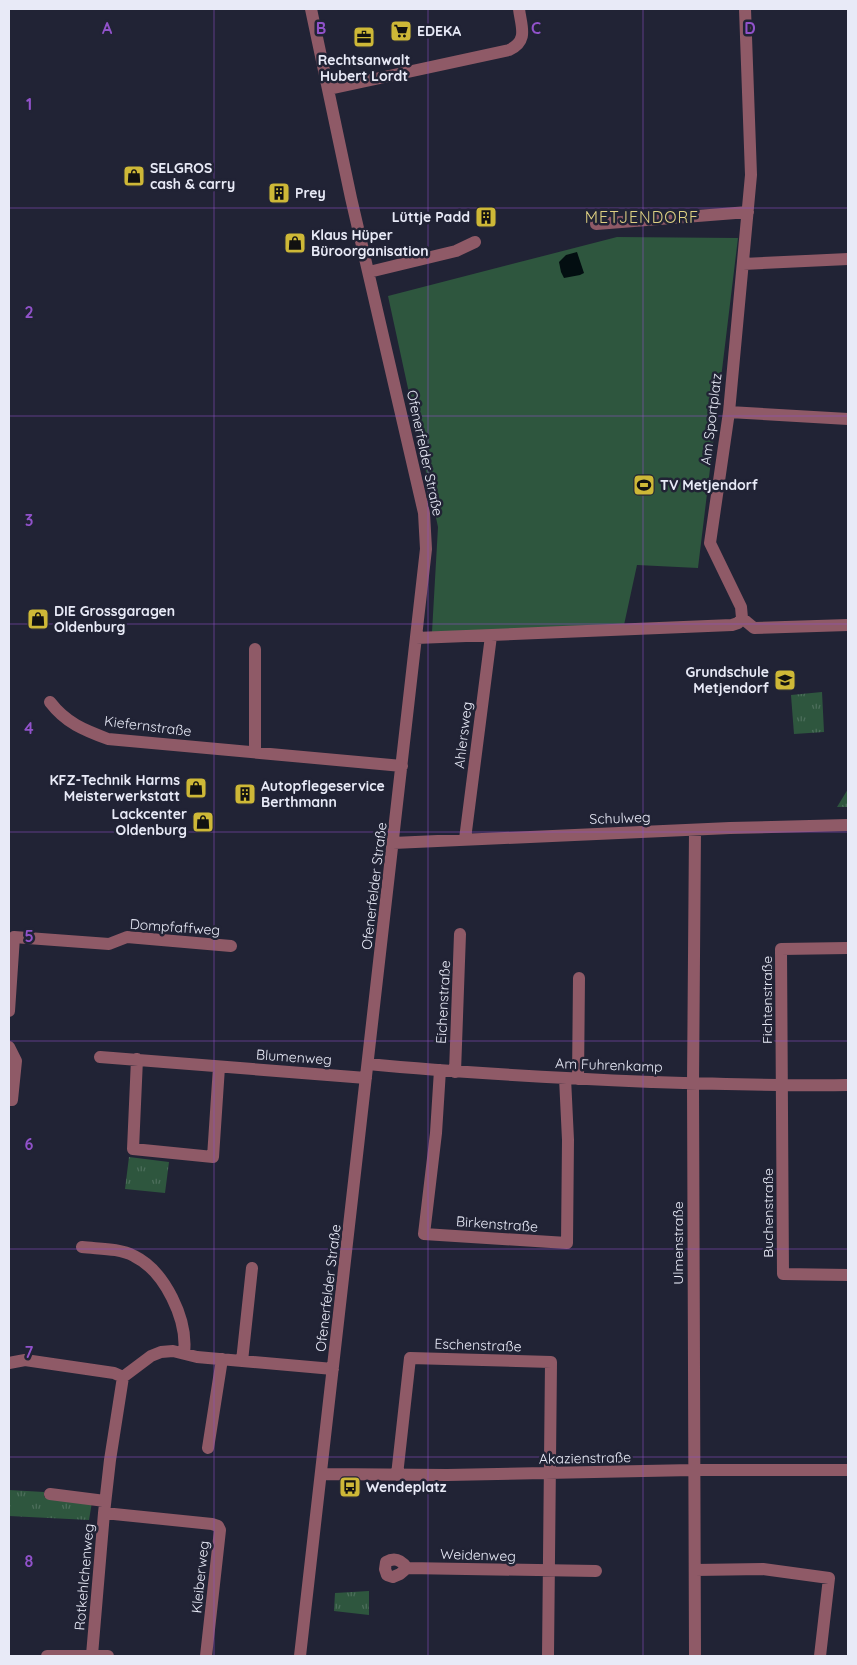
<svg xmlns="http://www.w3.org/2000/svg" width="857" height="1665" viewBox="0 0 857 1665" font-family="Quicksand,sans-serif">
	<defs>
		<pattern id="park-tufts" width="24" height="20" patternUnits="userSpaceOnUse" patternTransform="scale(1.25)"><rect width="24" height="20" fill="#2e563e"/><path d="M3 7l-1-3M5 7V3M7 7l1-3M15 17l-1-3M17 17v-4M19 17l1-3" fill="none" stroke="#4c6e5b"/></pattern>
	</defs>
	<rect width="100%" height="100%" fill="#212335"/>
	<path fill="#2e563e" d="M617,237L738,238L698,568L637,565L624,625L432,632L438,527L388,296Z"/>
	<path fill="url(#park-tufts)" d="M822,692L824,732L794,734L791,695Z
		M848,789V807H837Z
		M129,1157L169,1162L165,1193L125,1189Z
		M9,1490L44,1492V1497L92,1502L89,1520L9,1516Z
		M369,1591V1615L334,1611L335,1593Z"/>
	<path fill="#030e11" d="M577,252L584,273L580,275L564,278L561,272L559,262L566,255Z"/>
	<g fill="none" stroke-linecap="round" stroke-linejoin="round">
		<path stroke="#8f5a67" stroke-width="12" d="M329,89L509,50C529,41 521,26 519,9
			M596,224L748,212
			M743,264L848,259
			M369,272L456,251L475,242
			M729,412L848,419
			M742,618L754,628L848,625
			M416,638L732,625L738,623L742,618L741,607L710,543L729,412L751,175L745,9
			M50,702C66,723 84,730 108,739L402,766
			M255,751V649
			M465,839L491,636
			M393,843L730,828L848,825
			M848,948L781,949L783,1274L848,1275
			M9,1011L14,937L109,944L127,937L231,946
			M9,1047L16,1061L12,1100H9
			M100,1057L366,1078
			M137,1059L133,1149L213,1157L219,1067
			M368,1064C462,1073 557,1078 651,1082C717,1084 782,1086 848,1085
			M440,1070L436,1133L424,1234L567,1243L568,1140L565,1078
			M455,1072L460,934
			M578,1079L579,978
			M82,1247C99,1249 119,1248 134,1256C165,1271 188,1320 184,1353
			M242,1361L252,1268
			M9,1363L25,1360L114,1373L123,1377
			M208,1448L222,1359
			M322,1474L447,1475L693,1470H848
			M397,1475L410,1358L551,1362L548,1656
			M50,1494L105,1501
			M104,1513L212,1524L218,1526L220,1530L206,1656
			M407,1568L400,1574L393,1577L387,1575L385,1569L386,1562C395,1557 401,1560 407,1568L596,1571
			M695,1570L763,1569L829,1578L820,1656
			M92,1655L104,1513L110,1460L123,1377L151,1356L161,1352L173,1351L197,1357L333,1369
			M47,1656H108
			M300,1656L426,549L424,513L351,198L311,9
			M695,1656L693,1083L695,830"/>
	</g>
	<path fill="none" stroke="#9152ca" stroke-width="1" stroke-opacity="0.55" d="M214,9V1656M428,9V1656M643,9V1656M9,208H848M9,416H848M9,624H848M9,832H848M9,1041H848M9,1249H848M9,1457H848"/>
	<defs>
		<g id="supermarket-square" transform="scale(1.125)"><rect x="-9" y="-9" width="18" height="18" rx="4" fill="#ceb837" stroke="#212335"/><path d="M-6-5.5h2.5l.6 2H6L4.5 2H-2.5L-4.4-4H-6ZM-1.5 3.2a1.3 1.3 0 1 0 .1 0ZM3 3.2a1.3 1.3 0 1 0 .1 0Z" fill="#111"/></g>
		<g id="office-square" transform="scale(1.125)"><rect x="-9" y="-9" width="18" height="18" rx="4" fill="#ceb837" stroke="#212335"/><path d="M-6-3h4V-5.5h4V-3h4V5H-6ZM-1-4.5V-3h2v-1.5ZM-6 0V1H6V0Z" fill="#111"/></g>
		<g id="shop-square" transform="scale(1.125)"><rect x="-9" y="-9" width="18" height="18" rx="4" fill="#ceb837" stroke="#212335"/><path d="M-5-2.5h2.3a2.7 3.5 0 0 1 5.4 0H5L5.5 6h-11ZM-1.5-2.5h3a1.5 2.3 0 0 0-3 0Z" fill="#111"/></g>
		<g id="building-square" transform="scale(1.125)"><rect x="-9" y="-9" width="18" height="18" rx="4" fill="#ceb837" stroke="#212335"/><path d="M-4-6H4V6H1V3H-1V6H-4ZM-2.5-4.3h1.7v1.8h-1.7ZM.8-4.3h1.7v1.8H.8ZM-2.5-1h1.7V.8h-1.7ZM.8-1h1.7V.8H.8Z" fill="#111"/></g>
		<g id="stadium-square" transform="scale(1.125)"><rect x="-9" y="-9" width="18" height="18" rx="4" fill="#ceb837" stroke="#212335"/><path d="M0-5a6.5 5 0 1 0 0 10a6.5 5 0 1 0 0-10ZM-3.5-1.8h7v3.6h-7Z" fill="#111"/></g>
		<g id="school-square" transform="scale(1.125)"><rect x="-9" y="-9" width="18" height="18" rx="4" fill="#ceb837" stroke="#212335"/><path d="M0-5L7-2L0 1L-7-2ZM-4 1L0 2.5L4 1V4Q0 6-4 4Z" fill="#111"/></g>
		<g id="bus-square" transform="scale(1.125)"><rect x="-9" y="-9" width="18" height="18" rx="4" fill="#ceb837" stroke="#212335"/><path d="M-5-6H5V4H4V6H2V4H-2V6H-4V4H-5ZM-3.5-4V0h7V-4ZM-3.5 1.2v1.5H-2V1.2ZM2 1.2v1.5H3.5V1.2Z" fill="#111"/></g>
	</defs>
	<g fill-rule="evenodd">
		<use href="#supermarket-square" x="401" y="31"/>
		<use href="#office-square" x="364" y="37"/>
		<use href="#shop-square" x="134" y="176"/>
		<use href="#building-square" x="279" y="193"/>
		<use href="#building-square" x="486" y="217"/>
		<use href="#shop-square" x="295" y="243"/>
		<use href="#stadium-square" x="644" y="485"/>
		<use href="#shop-square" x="38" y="619"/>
		<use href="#school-square" x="785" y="680"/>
		<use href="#shop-square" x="196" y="788"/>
		<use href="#building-square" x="245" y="794"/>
		<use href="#shop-square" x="203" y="822"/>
		<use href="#bus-square" x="350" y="1487"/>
	</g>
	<g text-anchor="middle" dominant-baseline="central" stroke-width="5" stroke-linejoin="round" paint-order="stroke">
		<g font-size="14" font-weight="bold" fill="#e8eaf7" stroke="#212335" text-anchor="start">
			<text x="417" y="31">EDEKA</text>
			<text x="364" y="60" text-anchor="middle">Rechtsanwalt<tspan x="364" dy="16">Hubert Lordt</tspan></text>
			<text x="150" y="168">SELGROS<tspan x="150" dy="16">cash &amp; carry</tspan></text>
			<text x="295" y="193">Prey</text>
			<text x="470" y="217" text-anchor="end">Lüttje Padd</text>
			<text x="311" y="235">Klaus Hüper<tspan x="311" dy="16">Büroorganisation</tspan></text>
			<text x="660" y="485">TV Metjendorf</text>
			<text x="54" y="611">DIE Grossgaragen<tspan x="54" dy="16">Oldenburg</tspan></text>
			<text x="769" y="672" text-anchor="end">Grundschule<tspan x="769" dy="16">Metjendorf</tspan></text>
			<text x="180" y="780" text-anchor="end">KFZ-Technik Harms<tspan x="180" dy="16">Meisterwerkstatt</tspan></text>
			<text x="261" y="786">Autopflegeservice<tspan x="261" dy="16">Berthmann</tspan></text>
			<text x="187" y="814" text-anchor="end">Lackcenter<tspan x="187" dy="16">Oldenburg</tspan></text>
			<text x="366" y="1487">Wendeplatz</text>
		</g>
		<g font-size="14" fill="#e8eaf7" stroke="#212335">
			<text transform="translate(711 419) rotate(-83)">Am Sportplatz</text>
			<text transform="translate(425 453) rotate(78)">Ofenerfelder Straße</text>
			<text transform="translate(148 726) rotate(7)">Kiefernstraße</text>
			<text transform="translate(463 735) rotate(-83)">Ahlersweg</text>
			<text transform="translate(620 818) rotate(-2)">Schulweg</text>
			<text transform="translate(374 886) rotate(-83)">Ofenerfelder Straße</text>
			<text transform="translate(175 927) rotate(4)">Dompfaffweg</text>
			<text transform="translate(767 1000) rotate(-90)">Fichtenstraße</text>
			<text transform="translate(443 1002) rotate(-87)">Eichenstraße</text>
			<text transform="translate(294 1057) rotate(4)">Blumenweg</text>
			<text transform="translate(609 1065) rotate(2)">Am Fuhrenkamp</text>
			<text transform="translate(768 1213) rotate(-90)">Buchenstraße</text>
			<text transform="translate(497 1224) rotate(4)">Birkenstraße</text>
			<text transform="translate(678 1243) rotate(-90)">Ulmenstraße</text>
			<text transform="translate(328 1288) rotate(-83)">Ofenerfelder Straße</text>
			<text transform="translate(478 1345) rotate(2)">Eschenstraße</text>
			<text transform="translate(585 1458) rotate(-1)">Akazienstraße</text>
			<text transform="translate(478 1555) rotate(2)">Weidenweg</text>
			<text transform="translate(84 1577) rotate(-85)">Rotkehlchenweg</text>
			<text transform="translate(200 1577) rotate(-84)">Kleiberweg</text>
		</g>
		<g font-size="16" letter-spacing="1" fill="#dfd183" stroke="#212335">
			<text x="642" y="217">METJENDORF</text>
		</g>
	</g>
	<g font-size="16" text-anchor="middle" font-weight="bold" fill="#9152ca" stroke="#212335" stroke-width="5" stroke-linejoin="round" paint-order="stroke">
		<text x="107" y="34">A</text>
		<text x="321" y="34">B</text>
		<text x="536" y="34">C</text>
		<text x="750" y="34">D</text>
		<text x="29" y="110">1</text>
		<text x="29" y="318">2</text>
		<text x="29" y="526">3</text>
		<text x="29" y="734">4</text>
		<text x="29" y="942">5</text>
		<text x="29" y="1150">6</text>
		<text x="29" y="1358">7</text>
		<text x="29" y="1567">8</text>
	</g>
	<rect width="857" height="1665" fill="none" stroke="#e8eaf7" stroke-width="20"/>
</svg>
